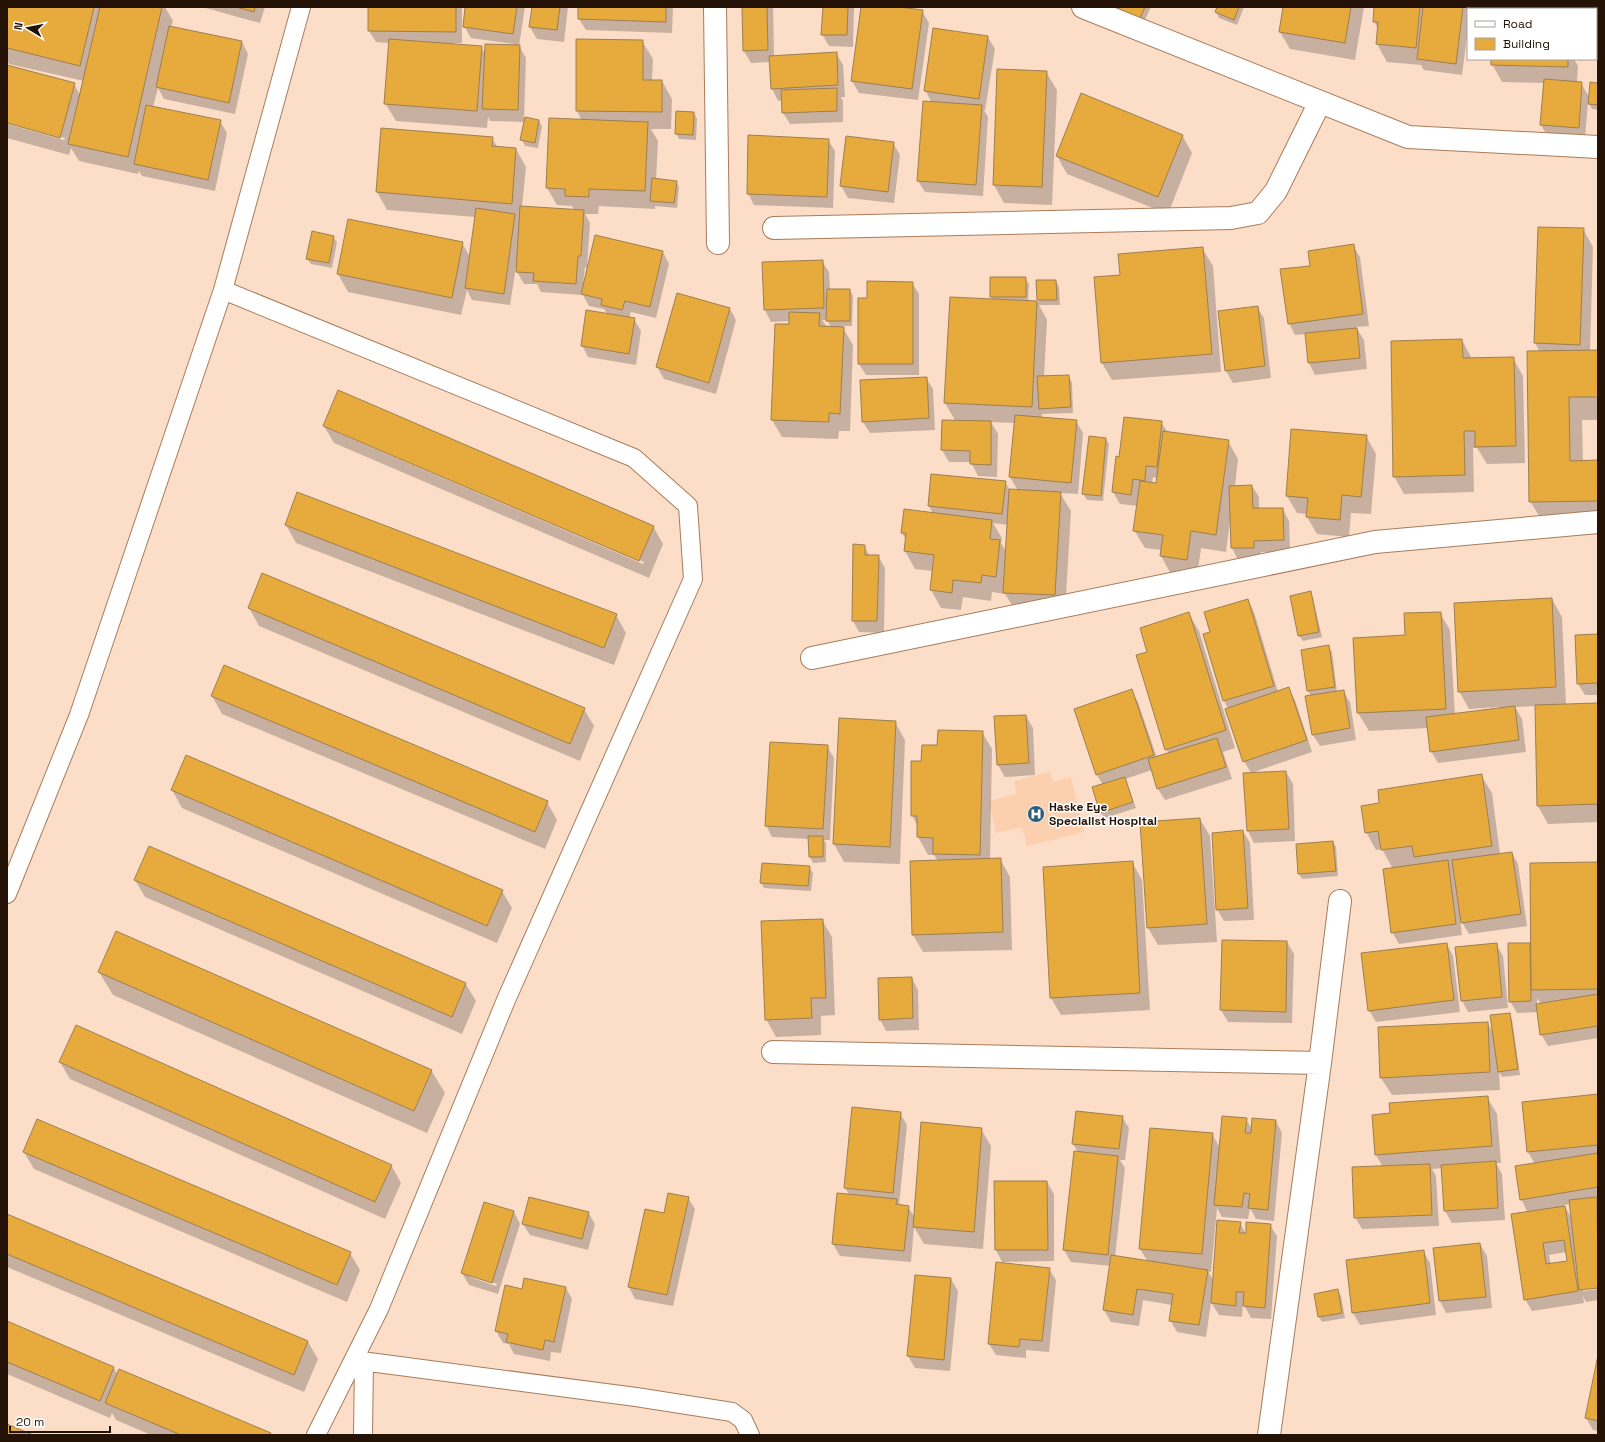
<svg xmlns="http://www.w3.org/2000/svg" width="1605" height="1442" viewBox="0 0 1605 1442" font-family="'Space Grotesk',sans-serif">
	<rect width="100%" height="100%" fill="#fbddc8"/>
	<path fill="#fccfaf" d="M1050,772L1053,782L1071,777L1084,832L1027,846L1022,827L996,833L989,801L1017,794L1014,781Z"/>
	<path fill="#0003" fill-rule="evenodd" d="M8,7H165L173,21L171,27L242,42L248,54L235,114L164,99L158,88L153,107L220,121L227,133L215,191L142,176L139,171L138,174L79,161L71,148L69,155L7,138V124L64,140L65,138L7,122V66L74,84L80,95L84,81L9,64L7,60Z
		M202,7H265L260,23Z
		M369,7H462V43H454V45L481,47L485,54L514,46V44L471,38L464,26L466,7H525L519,46L526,58L524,118L539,121L542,126L538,148L525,146L522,140L525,122L490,121L488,117L487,128L396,121L385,103L390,43L376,42L369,31Z
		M533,7H568L564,42L537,39L530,27Z
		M579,7H673L672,33L586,30L579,19Z
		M743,7H773L774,57L836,53L843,65L845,97H841L843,101V122L790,124L783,113V100L778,101L772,89L770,62L751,63L744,51Z
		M824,7H854L853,47L829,46L822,34Z
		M862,7H891L922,11L929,23L918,100L859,93L852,81Z
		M1108,7H1151L1141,28Z
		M1218,7H1244L1237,25L1219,18L1216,12Z
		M1284,7H1364L1355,60L1290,49L1280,32Z
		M1375,7H1471L1470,9H1468V28L1462,75L1424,70L1421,65L1387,62L1377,44L1378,29L1374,21Z
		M1494,7H1566V9H1494Z
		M988,37L995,49L985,110H984L988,117L983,196L925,192L918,181L932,103L925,90Z
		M642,41L653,59L652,81H662L672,99L671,129H651L658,141L656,180L676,182L679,187L677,208L655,206V209L599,206L598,214H585L590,223L587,268L585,267L583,284L663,252L669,264L656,318L631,312L629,318L634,319L641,331L636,365L588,357L582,345L608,315L604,309L589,306L583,295L541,292L537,284H524L517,272V267H516L510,305L472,300L467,290L461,315L348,292L338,274L462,243L470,257L476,217L387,210L377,192L382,129L492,138L498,148L516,149L526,167L522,207L575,211L572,206L557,205L547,188L582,121L577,111Z
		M1492,59H1574L1578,66L1577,82L1581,83L1589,97L1598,84V110L1592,109L1588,102L1585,139L1548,137L1541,125L1544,83L1502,82L1492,64Z
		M998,70L1046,72L1057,90L1052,205L1004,203L994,185Z
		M694,113L697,119L696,140L679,139L676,133Z
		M1182,135L1192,153L1168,214L1067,174L1057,156Z
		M828,140L835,151L833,208L754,205L748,193Z
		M893,143L900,155L894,203L848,198L841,186Z
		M1583,229L1593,247L1590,351H1598V420H1582L1583,462L1598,461V524H1544L1530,501L1540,352L1535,343Z
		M333,237L337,242L332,268L311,264L307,259Z
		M1353,246L1360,257L1369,326L1356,327L1364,340L1367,369L1315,375L1309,363L1306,334L1295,335L1289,323Z
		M1202,248L1213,266L1221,372L1112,380L1102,363L1121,276Z
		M822,261L829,272L830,290H850L853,296L852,326H842L853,345L850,431H839L838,439L782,437L772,420L790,321L771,322L765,310L763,263ZM822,320H827L831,327H827Z
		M1025,278L1029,284L1028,302H1039L1038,300L1056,281L1059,287L1060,305H1039L1047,320L1044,377L1068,376L1072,382L1073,413L1042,414V418L1076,421L1083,433L1078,494L1060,493L1071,511L1065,613L1015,610L1005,594L992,592L991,601L963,597L961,610L941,608L931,590L933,571L915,569L905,551L907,541L902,533L933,514L929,506L1005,482L1010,490L1018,491L1010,477L1015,423L991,422L998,434L997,477L978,476L971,462H949L942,450L943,421L956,422L945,403L993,300L991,297ZM993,523L1008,525L1007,553L1001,543L1002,538Z
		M912,283L919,294V375H866L859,364L868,299Z
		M1257,307L1264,318L1271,378L1233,383L1226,371Z
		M730,309L736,320L716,394L664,379L657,367Z
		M1462,340L1472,359L1513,358L1523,376L1525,463L1487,464L1477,448H1473L1474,492L1404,494L1394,476Z
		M926,378L933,389L935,430L870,433L863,422Z
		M1161,422L1168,433L1228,441L1238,459L1235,486H1252L1259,497V509H1283L1289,521L1290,552H1261L1260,559L1238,560L1232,548L1231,522H1230L1226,552L1201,548L1197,577L1171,574L1161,556L1162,550L1145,548L1134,530L1138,506L1120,504L1113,492L1120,458ZM1153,477L1158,478L1157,484H1152Z
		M324,426L653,526L663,544L649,578L334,443ZM338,431L644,562L643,564L338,433Z
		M1366,436L1376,454L1371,514L1351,513L1349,537L1317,534L1307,517V514L1297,513L1287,496Z
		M1106,439L1109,444L1103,501L1087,500L1083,494Z
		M286,525L616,615L626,633L614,665L296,543Z
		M864,546L870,556H878L885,568L884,633L859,632L853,621Z
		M263,574L584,709L594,726L580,761L259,626L249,608Z
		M1310,593L1313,598L1322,637L1303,641L1299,636Z
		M1552,599L1562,617L1566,705L1598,704V822L1548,824L1538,806L1536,706L1515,707L1522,719L1526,752L1438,763L1431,751L1428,728L1369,731L1358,713L1354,639L1406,636L1440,613L1450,630L1455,715L1499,709V707L1469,709L1459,691Z
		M1248,600L1254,612L1278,692L1288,688L1295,700L1312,752L1251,773L1244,761L1228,709L1224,701L1204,634L1211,632Z
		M1189,614L1199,631L1235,748L1223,752L1232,779L1165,800L1158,789L1152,770L1125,779L1136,808L1105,818L1101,813L1103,785L1097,775L1075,710L1131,690L1138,702L1157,758L1169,754L1166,749Z
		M1598,635V695H1585L1578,684Z
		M1328,646L1332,652L1337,692L1343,691L1350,702L1356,740L1320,746L1313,735L1311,696L1308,691Z
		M212,696L547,802L557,820L545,849L222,714Z
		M1026,716L1033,728L1035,775L1005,777L998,765Z
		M840,719L895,722L905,740L900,864L844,862L834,844Z
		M982,732L992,749L990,860L1000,859L1010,877L1012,950L923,952L913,935L938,861L934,855H928L918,837V827L912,815L922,762Z
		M827,746L834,758L830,840H824L826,843V862L813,863L810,857V839L772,837L766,825Z
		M1286,772L1293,784L1295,841L1254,843L1248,831L1244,774Z
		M1481,775L1492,793L1500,854L1512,853L1518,864L1527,926L1469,934L1460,919L1462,935L1399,944L1392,932L1393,869L1382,849L1376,850L1366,832Z
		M172,790L502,891L512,908L497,943L182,808Z
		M1200,819L1210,836L1217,942L1158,945L1148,928Z
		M1243,831L1250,843L1254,920L1224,921L1217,909Z
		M1333,842L1336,847L1338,876L1302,879L1299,874Z
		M1132,862L1142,880L1150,1010L1061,1015L1051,998Z
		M1598,863V1038L1548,1046L1541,1034L1538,1012L1517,1013L1510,1001L1529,944L1532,948ZM1537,998L1541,1004L1537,1005Z
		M809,867L813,873L811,891L764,888L761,883Z
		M135,880L465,983L476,1001L462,1034L145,897Z
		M822,920L832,937L835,1015L821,1016V1035L776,1037L766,1019Z
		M1287,942L1294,954L1292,1023L1228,1022L1221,1010Z
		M1447,944L1453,956L1460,1012L1376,1022L1369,1010Z
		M1496,944L1503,956L1508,1008L1468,1012L1462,1000Z
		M99,972L431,1070L445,1093L427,1133L113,995Z
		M912,978L918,990L919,1030L886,1031L880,1019Z
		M1509,1014L1512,1019L1520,1075L1502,1077L1499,1072L1500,1090L1392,1095L1381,1078L1487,1023L1493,1032Z
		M60,1062L391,1165L401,1183L385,1219L70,1079Z
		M1598,1095V1287L1583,1289V1291L1598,1289V1300L1586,1302L1583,1296L1584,1303L1532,1311L1525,1299L1528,1213L1521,1199L1535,1164L1528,1152L1523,1103ZM1570,1204L1572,1219L1564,1205ZM1566,1252L1568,1262L1551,1265L1549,1255Z
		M1487,1097L1497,1114L1501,1163H1496L1502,1174L1505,1220L1452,1223L1445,1211L1442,1168L1432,1169L1436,1176L1439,1226L1362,1229L1355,1217L1383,1167L1376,1155L1391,1114Z
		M900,1113L907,1125L899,1206L908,1207L915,1218L981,1129L991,1146L983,1249L924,1244L914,1227L911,1262L840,1256L833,1244L838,1194L850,1196L845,1188Z
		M1122,1117L1129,1128L1125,1160H1120L1125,1168L1115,1257L1148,1262L1140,1249L1212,1134L1220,1148L1246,1119L1252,1129L1276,1121L1282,1133L1274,1221L1256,1219L1250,1208L1248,1219L1222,1217L1217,1208L1211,1272L1208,1271L1214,1282L1240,1223L1246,1234L1270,1225L1277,1236L1271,1319L1251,1318L1243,1303L1242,1317L1219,1315L1211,1302L1206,1337L1177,1332L1170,1320L1172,1305L1143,1300L1139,1326L1111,1322L1104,1310L1111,1266L1071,1262L1064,1250L1078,1152L1073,1144Z
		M24,1152L350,1253L360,1270L347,1302L34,1169Z
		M1047,1182L1054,1194V1261L1002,1262L996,1250Z
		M688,1198L695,1209L673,1306L635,1299L629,1287L665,1214Z
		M514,1212L520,1224L498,1294L469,1285L462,1273ZM470,1275L497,1284L496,1286L470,1277Z
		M588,1212L595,1224L588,1250L530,1235L523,1224Z
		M7,1215L308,1342L318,1359L304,1392L7,1267Z
		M1480,1244L1487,1256L1492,1308L1446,1313L1440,1301Z
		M1423,1251L1430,1263L1436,1315L1360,1325L1353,1313L1347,1261Z
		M1049,1269L1056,1280L1049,1352L1026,1350V1358L996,1355L989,1344Z
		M951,1279L958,1291L950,1371L915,1368L908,1356Z
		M566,1288L572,1299L561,1353L551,1352L550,1361L514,1354L509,1344L503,1343L496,1331L523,1290Z
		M1338,1290L1341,1296L1345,1318L1322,1322L1319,1317L1315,1294Z
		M7,1323L114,1368L118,1375L271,1435H151L116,1420L112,1413L110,1418L7,1374Z
		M1598,1360V1431L1593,1430L1586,1418Z"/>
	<path fill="#e7aa3d" stroke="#9d7f50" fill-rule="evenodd" d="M7,7H94L80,66L7,48Z
		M100,7H162L128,157L68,144Z
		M236,7H255L254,12Z
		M368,7H456V32L368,31Z
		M465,7H517L513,34L463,27Z
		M532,7H560L557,30L529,27Z
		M578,7H666V22L578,19Z
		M742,7H767L768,50L743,51Z
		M823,7H848L847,35H821Z
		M861,7H899L923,10L912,89L851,81Z
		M1107,7H1145L1138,23Z
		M1217,7H1239L1234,20L1215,12Z
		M1283,7H1351L1345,43L1279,32Z
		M1374,7H1420L1416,48L1376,44L1378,22H1373Z
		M1423,7H1463L1456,64L1417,59Z
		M1493,7H1556V9H1493Z
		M169,26L242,41L229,103L156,87Z
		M933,28L988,36L979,99L924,91Z
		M389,39L482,46L477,111L384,104Z
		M576,39L643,40V80H662V112L576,111Z
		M485,44L520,45L518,110L482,109Z
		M837,52L838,85L771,89L769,56Z
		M1491,59H1568V67L1491,65Z
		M7,65L75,83L60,138L7,123Z
		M997,69L1047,71L1042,187L993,185Z
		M1544,79L1582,82L1579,128L1540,125Z
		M1590,82L1598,83V105L1588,104Z
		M837,88V111L782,113L781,90Z
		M1081,93L1183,135L1158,197L1056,156Z
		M923,101L982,105L976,185L917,181Z
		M146,105L221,120L208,180L134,164Z
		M676,111L694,112L693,135L675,134Z
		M525,117L539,120L535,143L520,140Z
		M549,118L648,122L645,191L589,189V197L565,196V189L546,188Z
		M381,128L493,137L492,146L516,148L512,204L376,192Z
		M748,135L829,139L827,197L747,194Z
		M846,136L894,142L888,192L840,186Z
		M652,178L677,181L674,203L650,201Z
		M520,206L584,210L581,256H578L576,284L533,281L534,273L516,272Z
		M476,208L515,214L504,294L465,288Z
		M348,219L463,242L452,298L337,274Z
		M1538,227L1584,228L1580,345L1534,343Z
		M312,231L334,236L329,263L306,259Z
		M595,235L663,251L650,307L625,301L622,310L601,305L602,299L581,294Z
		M1354,244L1363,314L1288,324L1280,269L1310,266L1308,251Z
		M1203,247L1212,354L1101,363L1094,277L1120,275L1118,254Z
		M823,260L824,308L764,310L762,262Z
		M990,277H1026V297H990Z
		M1036,280H1056L1057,300H1037Z
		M867,281L913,282V364H858V298H867Z
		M827,289H850V321H826Z
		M677,293L730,308L709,383L656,367Z
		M950,297L1037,301L1032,407L944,403Z
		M1258,306L1265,366L1225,371L1218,311Z
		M586,310L635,318L629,354L581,346Z
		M789,312L820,313L819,326L844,327L840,414L829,413V422L771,420L775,324H789Z
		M1357,328L1360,358L1308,363L1305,333Z
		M1462,339L1463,358L1514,357L1516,446L1475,447V431H1464L1465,475L1393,477L1391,341Z
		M1598,350V397H1569L1570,461L1598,460V501L1529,502L1527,351Z
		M1069,375L1071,407L1039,409L1037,376Z
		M927,377L929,418L862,422L860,380Z
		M338,390L654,526L639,561L323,426Z
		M1015,415L1077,420L1071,483L1009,477Z
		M1124,417L1162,421L1157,467L1146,466L1145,481L1133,479L1131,495L1112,492L1116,456L1119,457Z
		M942,420L991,421V465L970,464V451L941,450Z
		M1291,429L1367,435L1361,497L1342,495L1340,520L1306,517L1308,498L1286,496Z
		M1163,431L1229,440L1216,535L1191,531L1187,560L1160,556L1163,535L1133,531L1140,481L1156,483Z
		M1089,436L1106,438L1101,496L1082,494Z
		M931,474L1006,481L1002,514L928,506Z
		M1252,485L1253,508H1283L1284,540L1254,541V548H1231L1229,486Z
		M1009,489L1061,492L1055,595L1003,593Z
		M297,492L617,614L604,648L285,525Z
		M904,509L992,520L990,539L1000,540L996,577L982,575L981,583L953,580L952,593L930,590L934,555L904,551L906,533H901Z
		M853,544L865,545V555H879L877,621H852Z
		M262,573L585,708L570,744L248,608Z
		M1311,591L1319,632L1298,636L1290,596Z
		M1552,598L1556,687L1458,692L1454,603Z
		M1248,599L1274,686L1223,701L1203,634L1210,632L1204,612Z
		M1189,612L1226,730L1165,750L1136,655L1147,652L1140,628Z
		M1441,612L1446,709L1357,713L1353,638L1405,635L1404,613Z
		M1598,634V683L1577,684L1575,635Z
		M1329,645L1335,687L1307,691L1301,650Z
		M224,665L548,801L535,832L211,696Z
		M1289,687L1307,740L1243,762L1225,709Z
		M1132,689L1154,755L1096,775L1074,709Z
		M1344,690L1350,728L1312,735L1305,696Z
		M1598,703V804L1537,806L1535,705Z
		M1515,706L1519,740L1430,752L1426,717Z
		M1026,715L1029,763L997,765L994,716Z
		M839,718L896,721L890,847L833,844Z
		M938,730L983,731L980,855L933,854V838L917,837V816H911V761H921L922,745H937Z
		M1217,738L1226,767L1157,789L1148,759Z
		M770,742L828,745L823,829L765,826Z
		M186,755L503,890L487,926L171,790Z
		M1286,771L1289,829L1247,831L1243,773Z
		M1482,774L1492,846L1414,857L1412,846L1381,850L1378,831L1365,833L1361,806L1379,803L1378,790Z
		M1125,777L1133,802L1100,813L1092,787Z
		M1200,818L1207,924L1147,928L1140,822Z
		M1243,830L1248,908L1216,910L1212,833Z
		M808,836H823V857H809Z
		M1333,841L1336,871L1298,874L1296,844Z
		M149,846L466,983L452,1017L134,880Z
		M1512,852L1521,914L1461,923L1452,860Z
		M1001,858L1003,932L912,935L910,861Z
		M1448,860L1456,924L1391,933L1383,869Z
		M1133,861L1140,993L1050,998L1043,867Z
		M1598,862V989L1531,990L1530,863Z
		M762,863L810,866L808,886L760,883Z
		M823,919L826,998H811L812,1018L765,1020L761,921Z
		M116,931L432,1070L414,1111L98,972Z
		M1222,940L1287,941L1286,1012L1220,1010Z
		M1447,943L1454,1000L1368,1011L1361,953Z
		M1497,943L1502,997L1461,1001L1455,947Z
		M1508,943H1530L1531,1001L1509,1002Z
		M912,977L913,1018L879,1020L878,978Z
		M1598,994V1026L1540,1035L1536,1004Z
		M1510,1013L1518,1069L1498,1072L1490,1015Z
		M1488,1022L1490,1072L1380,1078L1378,1027Z
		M76,1025L392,1165L375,1202L59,1062Z
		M1598,1094V1145L1527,1152L1522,1102Z
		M1488,1096L1492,1146L1375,1155L1372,1115L1390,1113L1389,1103Z
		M852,1107L901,1112L893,1193L844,1188Z
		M1076,1111L1123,1116L1119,1149L1072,1144Z
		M1222,1116L1247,1118L1245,1133H1251L1252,1118L1276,1120L1268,1210L1248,1208L1250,1194L1244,1193L1242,1207L1214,1205Z
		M37,1119L351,1252L337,1285L23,1152Z
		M921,1122L982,1128L974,1232L913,1227Z
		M1150,1128L1213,1133L1202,1254L1139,1249Z
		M1074,1151L1118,1156L1108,1255L1063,1250Z
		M1598,1153V1187L1520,1200L1515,1166Z
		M1496,1161L1498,1208L1444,1211L1441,1165Z
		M1430,1164L1432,1215L1354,1218L1352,1167Z
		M994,1181H1047L1048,1250H995Z
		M668,1193L689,1197L667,1295L628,1287L645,1209L664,1213Z
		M837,1193L897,1199L896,1204L909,1206L904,1251L832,1244Z
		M529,1197L589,1212L582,1239L522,1224Z
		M1597,1197L1598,1288L1579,1290L1569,1200Z
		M484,1202L514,1211L492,1283L461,1273Z
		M1565,1206L1578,1291L1524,1300L1511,1214ZM1564,1240L1567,1261L1546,1264L1543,1243Z
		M7,1214L308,1341L294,1375L7,1254Z
		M1217,1220L1241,1222L1239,1233H1246V1222L1271,1224L1265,1308L1243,1306L1244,1292H1236V1306L1211,1303Z
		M1480,1243L1486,1297L1439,1301L1433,1248Z
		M1424,1250L1430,1303L1352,1313L1346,1260Z
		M1111,1255L1208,1270L1199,1325L1169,1321L1173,1294L1137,1289L1133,1315L1103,1310Z
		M996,1262L1050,1268L1042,1341L1020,1339L1019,1347L988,1344Z
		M915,1275L951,1278L944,1360L907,1356Z
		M524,1278L566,1287L554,1342L545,1340L543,1350L506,1342L508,1334L495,1331L505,1285L522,1289Z
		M1338,1289L1342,1313L1318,1317L1314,1294Z
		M7,1321L114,1367L100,1401L7,1362Z
		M1598,1355V1421L1585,1418Z
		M119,1369L271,1433L270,1435H181L105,1403Z
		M7,1424L33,1435H7Z"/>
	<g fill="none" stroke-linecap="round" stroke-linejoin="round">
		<g stroke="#a97c5a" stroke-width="20">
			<path id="service" d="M223,290L634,458L688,506L693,579L506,1000L379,1309L316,1435
				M7,894L79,715L223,290L301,7
				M354,1360L636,1397L732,1412L743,1420L750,1435
				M363,1435L364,1361"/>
		</g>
		<g stroke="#a97c5a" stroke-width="24">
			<path id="minor" d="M715,7L718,243
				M1083,7L1408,137L1598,147
				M774,228L1231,218L1258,213L1276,191L1320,102
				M812,658L1375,542L1598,522
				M773,1052L1320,1063
				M1269,1435L1320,1063L1340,901"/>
		</g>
		<use href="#service" stroke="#fff" stroke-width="18"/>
		<use href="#minor" stroke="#fff" stroke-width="22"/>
	</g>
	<defs>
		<g id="hospital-disc" transform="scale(0.9)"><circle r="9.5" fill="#2c5d7b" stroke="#fff"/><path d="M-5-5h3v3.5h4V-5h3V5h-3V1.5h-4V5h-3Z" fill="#fff"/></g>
	</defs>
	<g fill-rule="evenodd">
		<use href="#hospital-disc" x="1036" y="814"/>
	</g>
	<g text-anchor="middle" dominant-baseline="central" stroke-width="3" stroke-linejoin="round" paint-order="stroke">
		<g font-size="12" font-weight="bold" fill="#231205" stroke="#fff" text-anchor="start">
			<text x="1049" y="807">Haske Eye<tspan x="1049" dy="14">Specialist Hospital</tspan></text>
		</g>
	</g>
	<rect width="1605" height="1442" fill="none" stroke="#231205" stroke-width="16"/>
	<rect x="1467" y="8" width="130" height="52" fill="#ffffff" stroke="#a7a09b"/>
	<rect x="1475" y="21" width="20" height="6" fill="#ffffff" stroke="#a7a09b"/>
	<text x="1503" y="28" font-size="12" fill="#231205">Road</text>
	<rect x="1475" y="38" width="20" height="12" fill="#e7aa3d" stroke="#a7a09b"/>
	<text x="1503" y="48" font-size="12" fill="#231205">Building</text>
	<g transform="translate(28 28) rotate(280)" stroke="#ffffff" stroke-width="3" paint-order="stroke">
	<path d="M0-3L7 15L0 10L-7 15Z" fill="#231205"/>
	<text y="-6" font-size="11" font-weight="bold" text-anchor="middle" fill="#231205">N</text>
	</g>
	<path d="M10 1426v6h100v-6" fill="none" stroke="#231205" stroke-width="2"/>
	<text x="16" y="1426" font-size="12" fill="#231205" stroke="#ffffff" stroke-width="3" paint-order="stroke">20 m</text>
</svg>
